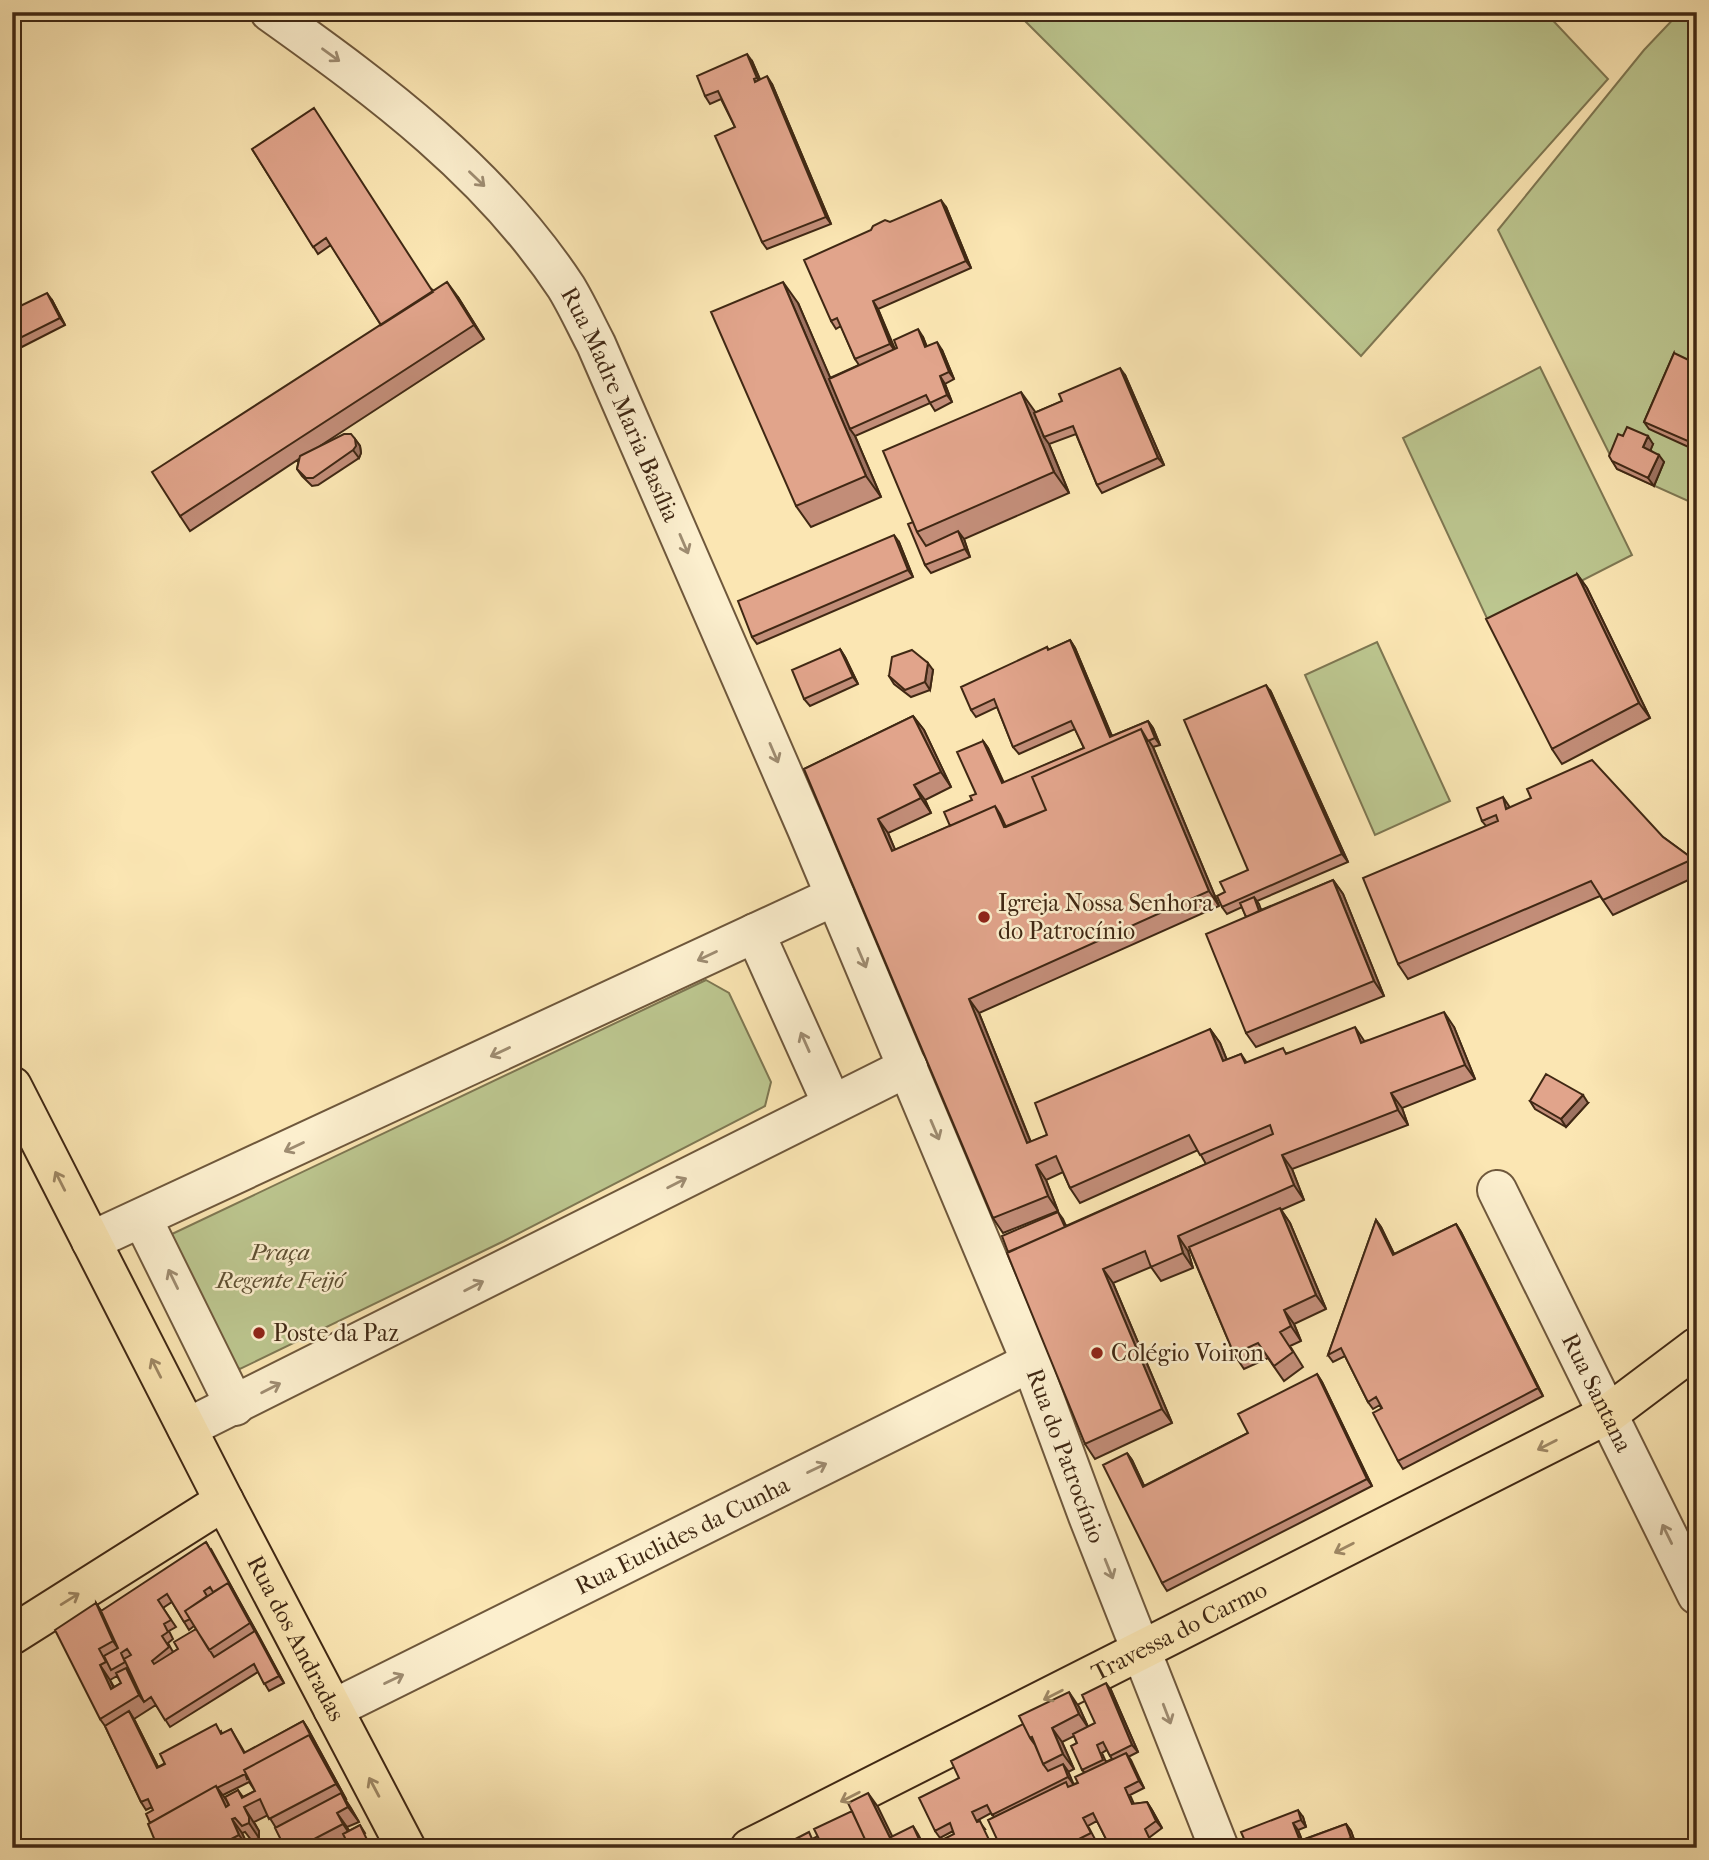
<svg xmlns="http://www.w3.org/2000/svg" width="1709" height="1860" viewBox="0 0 1709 1860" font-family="'IM FELL French Canon',serif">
	<rect width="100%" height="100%" fill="#fbe6b3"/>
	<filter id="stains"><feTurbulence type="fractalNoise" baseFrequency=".00286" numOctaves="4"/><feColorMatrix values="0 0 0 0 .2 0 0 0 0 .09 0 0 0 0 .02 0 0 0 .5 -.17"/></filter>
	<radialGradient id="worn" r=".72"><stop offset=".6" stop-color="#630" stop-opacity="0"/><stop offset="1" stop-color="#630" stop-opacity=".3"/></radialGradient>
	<path fill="#bcc68f" stroke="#7e7752" stroke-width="2" d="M1016,12H1545L1608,79L1361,356Z
		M1680,12H1697V505L1617,469L1498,230L1644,50Z
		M1540,367L1632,555L1491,627L1403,438Z
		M1377,642L1450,801L1375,835L1305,675Z
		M706,980L729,993L771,1082L765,1106L504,1241L240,1369L228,1363L170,1244L172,1234Z"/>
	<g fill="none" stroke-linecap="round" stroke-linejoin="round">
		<g stroke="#6f583c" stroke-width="42">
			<g id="minor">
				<path id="s1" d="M270,12C381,91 490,172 566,287C577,305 586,325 596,344L807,829L1031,1362L1088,1516L1219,1848"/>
				<path d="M755,933L832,1104"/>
				<path id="s2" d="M1497,1190L1697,1595"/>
				<path d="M142,1218L235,1406"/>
				<path d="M91,1241L835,896"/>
				<path d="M187,1428L908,1067"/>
				<path id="s3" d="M333,1709L1031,1362"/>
			</g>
		</g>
		<g stroke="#402814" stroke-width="42">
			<g id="major">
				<path id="s4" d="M12,1086L224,1501L406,1848"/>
				<path d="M12,1635L224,1501"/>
				<path id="s5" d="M750,1848L1608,1414L1697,1347"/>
			</g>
		</g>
		<use href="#minor" stroke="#fcefce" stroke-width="38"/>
		<use href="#major" stroke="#fbe6b3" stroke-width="38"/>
	</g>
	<path fill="#c28d78" stroke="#402814" stroke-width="2" fill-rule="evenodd" d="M752,61L760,80L772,84L831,224L767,249L762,242L735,127L721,99L710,104L705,96Z
		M252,149L434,291L458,297L484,339L320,446L355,439L360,446L361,453L359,458L318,485L312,486L302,476L297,469L299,459L190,531L180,516L381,325L331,245L318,254Z
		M946,207L971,268L878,309L895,349L923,337L927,347L942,350L954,379L945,384L952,402L935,411L930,403L855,436L881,497L811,527L796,506L798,303L830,378L859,365L855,359L841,326L836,329L831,321L890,222Z
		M52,300L65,325L12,352V310Z
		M1674,353L1695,450L1649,429L1644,422Z
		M1125,375L1164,465L1102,493L1097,485L1076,434L1049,444L1069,493L964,539L970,557L931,573L925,565L913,522L1036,412Z
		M1623,436L1653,444L1650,450L1664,462L1654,486L1617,469L1612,461Z
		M899,542L913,577L757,644L752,637Z
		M1577,574L1587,588L1650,718L1562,764L1552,749Z
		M1070,640L1075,648L1112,736L1148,721L1153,728L1160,745L1153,747L1219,906L979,1013L1031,1142L1047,1135L1210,1029L1220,1043L1227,1060L1241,1054L1247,1063L1287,1053L1454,1027L1475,1079L1402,1108L1408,1125L1292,1169L1304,1200L1281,1210L1290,1223L1326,1309L1294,1324L1301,1341L1290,1346L1303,1367L1284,1381L1268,1358L1244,1369L1234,1354L1190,1250L1188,1251L1193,1268L1161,1281L1151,1267L1113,1283L1172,1423L1095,1459L1085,1444L1058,1212L1063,1219L1066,1226L1206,1164L1198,1150L1080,1203L1070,1188L1063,1172L1046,1180L1058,1211L1003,1233L993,1218L804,769L913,716L924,730L951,787L925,800L931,813L888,833L895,850L950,826L972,800L976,794L983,741L988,748L1004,783L1084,748L1075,729L1019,754L1013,747L997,707L976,717L971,710L1047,647L1049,650Z
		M840,649L845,657L858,684L810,706L804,699Z
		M933,670L930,690L911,697L894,684L889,676Z
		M1271,692L1348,862L1257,901L1261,910L1333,880L1343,894L1384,996L1256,1047L1246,1033V917L1242,907L1227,914L1222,907L1225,892L1248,870Z
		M1510,807L1663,837L1693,859L1697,864V876L1613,915L1600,896L1408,979L1398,964L1486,826L1482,821Z
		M1530,1101L1588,1103L1566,1127L1535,1109Z
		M1376,1220L1381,1227L1394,1254L1456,1224L1461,1232L1543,1396L1403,1469L1398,1461L1380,1405L1373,1409L1368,1402L1345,1356L1333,1362L1328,1355Z
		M1317,1374L1322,1382L1372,1486L1167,1591L1162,1583L1127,1453L1132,1460L1144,1486L1248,1433Z
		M211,1549L284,1683L269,1691L258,1672L170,1727L156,1705L134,1719L158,1767L221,1731L222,1734L231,1729L245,1753L303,1721L308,1729L346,1799H345L359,1822L347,1827L349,1831L360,1825L365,1833L340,1845L342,1848H285L276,1828L268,1815L254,1822L259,1831V1838L252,1841L245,1832L242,1833L249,1848H158L150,1823L153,1810L152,1807L146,1810L141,1802L105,1726L100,1719L96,1603L101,1611ZM172,1602L189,1630L194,1626L196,1629L178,1649L173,1652L168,1643L173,1639L169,1631L176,1627L163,1608ZM117,1676L121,1683L114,1687L110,1680ZM249,1782L255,1791L243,1797L238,1790L229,1805L223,1795Z
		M1111,1690L1138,1752L1128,1757L1144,1788L1130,1795L1134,1804L1147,1802L1152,1810L1162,1828L1150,1837L1107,1841L1097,1821L1088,1826L1096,1841L1082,1848H1001L994,1817L991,1813L978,1820L985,1829L954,1834L953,1831L940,1838L935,1831L959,1778L1079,1707L1088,1727L1095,1723ZM1074,1736L1077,1743L1082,1770L1084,1772L1078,1783L1073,1784L1068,1772L1074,1769L1062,1742ZM1107,1750L1112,1759L1106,1762L1102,1753Z
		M1303,1817L1306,1827L1298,1830L1302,1840L1346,1824L1351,1831L1356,1845L1351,1848H1248Z"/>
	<path fill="#9e7361" stroke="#402814" stroke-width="2" d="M747,54L752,61L763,86L757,78Z
		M767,76L772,84L831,224L826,217Z
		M941,200L946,207L971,268L966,261Z
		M447,282L458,297L484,339L474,325Z
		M783,282L798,303L852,428L850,429L855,436L881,497L866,476Z
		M47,293L52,300L65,325L60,318Z
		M873,301L878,309L895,351L890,344Z
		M918,329L923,337L930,355L925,347Z
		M937,342L942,350L954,379L949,372Z
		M1120,368L1125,375L1164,465L1158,458Z
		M940,376L945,384L952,402L947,395Z
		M1021,392L1036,413L1044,437L1049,444L1069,493L1054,472Z
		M1697,427V445L1695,450L1690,442Z
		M1648,436L1653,444L1649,454L1643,447Z
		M355,439L360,446L361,453L359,458L353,450Z
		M1659,455L1664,462L1654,486L1648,478Z
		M958,531L964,539L970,557L965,549Z
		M894,535L899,542L913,577L908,570Z
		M1577,574L1587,588L1650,718L1639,703Z
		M1070,640L1075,648L1115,744L1110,737Z
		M840,649L845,657L858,684L853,677Z
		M928,663L933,670L930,690L925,682Z
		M1266,685L1271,692L1348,862L1342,854Z
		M913,716L924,730L951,787L941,772Z
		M1148,721L1153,728L1160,745L1155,738Z
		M1141,729L1153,747L1219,906L1209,891Z
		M983,741L988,748L1007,791L1002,783Z
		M914,785L925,800L931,813L921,798Z
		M1503,797L1513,812L1506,809Z
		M878,819L888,833L902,866L892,851Z
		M1333,880L1343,894L1384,996L1374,981Z
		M1254,897L1259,904L1267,927L1262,919Z
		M969,999L979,1013L1037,1158L1027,1143Z
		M1444,1012L1454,1027L1475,1079L1465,1065Z
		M1355,1027L1365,1042L1361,1043Z
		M1210,1029L1220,1043L1233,1076L1223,1061Z
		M1391,1093L1402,1108L1408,1125L1398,1110Z
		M1583,1095L1588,1103L1566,1127L1561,1119Z
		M1282,1155L1292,1169L1304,1200L1294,1185Z
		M1036,1165L1046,1180L1058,1211L1048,1196Z
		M1280,1208L1290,1223L1326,1309L1316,1295Z
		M1376,1220L1381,1227L1398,1262L1393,1255Z
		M1456,1224L1461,1232L1543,1396L1538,1388Z
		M1178,1236L1188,1251L1193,1268L1183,1253Z
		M1103,1269L1113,1283L1172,1423L1162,1409Z
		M1284,1310L1294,1324L1301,1341L1291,1326Z
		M1317,1374L1322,1382L1372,1486L1367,1479Z
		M1127,1453L1132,1460L1148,1494L1143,1487Z
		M206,1542L260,1638L284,1683L279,1676Z
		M96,1603L106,1618L121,1653L113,1641Z
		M100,1665L110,1680L121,1704L111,1689Z
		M126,1668L136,1683L144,1702L139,1695Z
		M1106,1683L1111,1690L1138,1752L1132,1745Z
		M1069,1692L1079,1707L1089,1729L1079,1714Z
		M129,1711L134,1719L162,1775L157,1768Z
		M303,1721L308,1729L346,1799L336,1784L309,1735Z
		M1052,1728L1062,1742L1074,1769L1063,1754Z
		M1126,1753L1131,1760L1144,1788L1139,1781Z
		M1063,1764L1068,1771L1074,1785L1068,1777Z
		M216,1786L227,1801L235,1819L226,1807Z
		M341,1793L351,1808L359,1822L348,1807Z
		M868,1793L878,1807L898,1848H895Z
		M1147,1802L1152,1810L1162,1828L1156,1821Z
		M244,1807L259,1831V1838L249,1823Z
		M1298,1810L1303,1817L1306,1827L1301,1820Z
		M337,1813L347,1827L353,1839L343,1824Z
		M232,1819L242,1833L249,1848L239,1835Z
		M1293,1823L1298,1830L1305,1848L1300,1841Z
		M1346,1824L1351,1831L1356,1845L1351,1838Z
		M913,1826L918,1834L925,1848H923Z"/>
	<path fill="#e1a48b" stroke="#402814" stroke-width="2" d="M747,54L757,78L754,79L755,82L767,76L826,217L762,242L715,136L735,127L718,91L705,96L697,76Z
		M314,108L433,292L381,325L326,238L313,247L252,149Z
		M941,200L966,261L873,301L890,344L855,359L837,318L831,321L804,260L871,230L873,226L885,220L890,222Z
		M447,282L474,325L180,516L152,472Z
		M783,282L866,476L796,506L711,312Z
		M47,293L60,318L12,342V310Z
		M918,329L925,347L937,342L949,372L940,376L947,395L930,403L926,395L850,429L829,379L897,348L894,340Z
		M1674,353L1697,364V427L1690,442L1644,422Z
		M1120,368L1158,458L1097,485L1073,426L1044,437L1034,413L1062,401L1059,394Z
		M1021,392L1054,472L917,532L883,451Z
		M1627,427L1648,436L1643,447L1659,455L1648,478L1612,461L1609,456L1618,434L1623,436Z
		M344,434H351L355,439L356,446L353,450L313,478H306L297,469L300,456Z
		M913,522L917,532L926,546L958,531L965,549L925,565L908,524Z
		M894,535L908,570L752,637L738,601Z
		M1577,574L1639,703L1552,749L1486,619Z
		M1070,640L1110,737L1148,721L1155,738L1148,741L1141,729L1032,777L1046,810L1006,827L1000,814L995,806L950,826L944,812L972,800L970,796L976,794L957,752L983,741L1002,783L1084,748L1071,721L1013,747L994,699L971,710L961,687L1047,647L1048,650Z
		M840,649L853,677L804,699L792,670Z
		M912,650L928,663L925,682L905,690L889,676L892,657Z
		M1266,685L1342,854L1222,907L1217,896L1225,892L1220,882L1248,870L1184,720Z
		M913,716L941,772L914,785L921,798L878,819L892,851L995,806L1004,827L1046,810L1032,777L1141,729L1209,891L969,999L1027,1143L1047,1135L1035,1103L1210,1029L1223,1061L1241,1054L1245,1063L1283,1048L1286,1054L1355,1027L1361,1043L1444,1012L1465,1065L1391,1093L1398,1110L1282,1155L1294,1185L1178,1236L1183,1253L1151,1267L1145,1251L1103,1269L1162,1409L1085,1444L1007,1253L1273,1134L1270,1125L1200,1155L1189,1135L1070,1188L1056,1156L1036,1165L1048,1196L993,1218L804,769Z
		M1592,760L1663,837L1693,859L1603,900L1591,881L1398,964L1363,878L1498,821L1496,815L1482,821L1477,808L1503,797L1506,809L1531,798L1527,789Z
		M1333,880L1374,981L1246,1033L1206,934Z
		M1254,897L1259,911L1246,917L1240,903Z
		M1546,1074L1583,1095L1561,1119L1530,1101Z
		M1280,1208L1316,1295L1284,1310L1291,1326L1280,1332L1293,1352L1274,1366L1258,1343L1234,1354L1189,1247Z
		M1058,1212L1065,1227L1008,1252L1002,1236Z
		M1376,1220L1393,1255L1456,1224L1538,1388L1398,1461L1373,1413L1382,1408L1376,1397L1368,1402L1341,1348L1328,1355Z
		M1317,1374L1367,1479L1162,1583L1103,1465L1127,1453L1143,1487L1248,1433L1238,1414Z
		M206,1542L233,1590L228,1583L213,1592L210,1587L204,1591L207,1596L185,1611L190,1619L184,1622L167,1594L158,1600L171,1620L164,1624L168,1632L162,1636L169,1647L152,1661L154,1664L178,1649L174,1642L196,1629L214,1657L255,1631L279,1676L264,1684L254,1664L165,1720L151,1697L144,1702L124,1659L131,1655L127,1649L121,1653L125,1662L111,1670L104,1656L118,1648L101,1611Z
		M228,1583L250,1623L209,1650L185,1611Z
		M96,1603L113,1641L99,1649L106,1662L100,1665L111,1689L121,1683L116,1673L126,1668L139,1695L100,1719L55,1630Z
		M1106,1683L1132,1745L1110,1756L1103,1742L1097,1745L1103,1760L1082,1770L1071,1746L1077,1743L1073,1734L1095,1723L1082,1695Z
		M1069,1692L1079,1714L1052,1728L1063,1754L1043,1764L1032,1737L1030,1738L1019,1716Z
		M129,1711L157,1768L165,1764L160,1754L216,1724L221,1734L231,1729L244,1753L303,1721L314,1742L309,1735L244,1770L248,1778L247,1779L245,1774L217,1788L216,1786L150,1823L146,1814L153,1810L148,1799L141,1802L105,1726Z
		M1023,1724L1030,1738L1035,1745L1043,1764L1048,1771L1063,1764L1068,1777L992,1815L987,1805L972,1812L977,1822L980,1821L993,1848H926L954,1834L950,1823L935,1831L919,1798L959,1778L951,1761Z
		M309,1735L336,1784L269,1819L260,1799L244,1807L249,1817V1823L242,1826L235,1818L232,1819L239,1835L214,1848H158L148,1824L216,1786L226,1807L229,1805L225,1797L238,1790L242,1798L255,1791L244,1770Z
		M1126,1753L1139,1781L1125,1788L1132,1804L1147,1802L1156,1821L1145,1829L1154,1848H1093L1107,1841L1093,1813L1083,1818L1091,1833L1061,1848H1001L988,1820L1066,1782L1068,1787L1078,1783L1075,1777Z
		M341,1793L348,1807L337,1813L343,1824L297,1848H285L275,1828Z
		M868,1793L895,1848H869L848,1803Z
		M1298,1810L1301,1820L1293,1823L1300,1841L1346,1824L1351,1838L1328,1848H1248L1241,1832Z
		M852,1811L869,1848H817L822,1845L814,1829Z
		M360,1825L371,1848L368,1844L361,1848H350L343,1834Z
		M913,1826L923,1848H896L891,1837Z
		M809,1832L816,1848H778Z
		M339,1843L341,1848H330Z
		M368,1844L370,1848H361Z"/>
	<defs><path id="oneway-shaft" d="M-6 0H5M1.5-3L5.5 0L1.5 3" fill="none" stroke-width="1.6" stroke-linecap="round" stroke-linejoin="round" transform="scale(1.75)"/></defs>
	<g stroke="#9e8c71">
		<use href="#oneway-shaft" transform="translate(331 55) rotate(36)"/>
		<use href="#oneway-shaft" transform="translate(477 179) rotate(44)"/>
		<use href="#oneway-shaft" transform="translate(684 544) rotate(67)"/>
		<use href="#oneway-shaft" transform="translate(774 753) rotate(67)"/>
		<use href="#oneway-shaft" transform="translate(707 956) rotate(155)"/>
		<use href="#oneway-shaft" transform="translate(862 958) rotate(67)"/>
		<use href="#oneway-shaft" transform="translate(805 1042) rotate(-114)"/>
		<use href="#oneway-shaft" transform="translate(500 1052) rotate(155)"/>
		<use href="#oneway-shaft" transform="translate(935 1130) rotate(67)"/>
		<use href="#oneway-shaft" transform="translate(294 1147) rotate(155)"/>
		<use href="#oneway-shaft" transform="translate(677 1183) rotate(-27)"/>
		<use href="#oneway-shaft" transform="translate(173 1279) rotate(-116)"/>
		<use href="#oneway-shaft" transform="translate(474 1286) rotate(-27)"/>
		<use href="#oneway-shaft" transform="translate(271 1388) rotate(-27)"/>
		<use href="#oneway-shaft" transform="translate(817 1468) rotate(-26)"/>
		<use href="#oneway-shaft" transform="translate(1667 1534) rotate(-116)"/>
		<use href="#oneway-shaft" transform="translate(1109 1569) rotate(68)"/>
		<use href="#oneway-shaft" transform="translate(394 1679) rotate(-26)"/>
		<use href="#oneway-shaft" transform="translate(1167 1714) rotate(69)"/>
	</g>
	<g stroke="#9e8764">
		<use href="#oneway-shaft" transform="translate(60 1181) rotate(-117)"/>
		<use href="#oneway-shaft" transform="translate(156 1368) rotate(-117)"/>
		<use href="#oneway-shaft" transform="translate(1547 1445) rotate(153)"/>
		<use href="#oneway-shaft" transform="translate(1344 1548) rotate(153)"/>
		<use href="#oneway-shaft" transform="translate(70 1599) rotate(-32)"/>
		<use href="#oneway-shaft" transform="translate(1053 1695) rotate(153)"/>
		<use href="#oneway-shaft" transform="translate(374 1787) rotate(-118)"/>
		<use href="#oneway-shaft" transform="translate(850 1797) rotate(153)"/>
	</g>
	<g fill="#8f2418" stroke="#fcefce" stroke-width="2.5">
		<circle cx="984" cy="917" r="7"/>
		<circle cx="259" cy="1333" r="7"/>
		<circle cx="1097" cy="1353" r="7"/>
	</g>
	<g text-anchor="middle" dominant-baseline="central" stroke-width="5" stroke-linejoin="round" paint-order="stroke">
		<g font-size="24" fill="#402814" stroke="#fcefce">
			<text stroke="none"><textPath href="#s1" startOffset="536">Rua Madre Maria Basília</textPath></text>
			<text stroke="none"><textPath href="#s2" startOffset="226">Rua Santana</textPath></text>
			<text stroke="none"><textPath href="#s1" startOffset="1678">Rua do Patrocínio</textPath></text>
			<text stroke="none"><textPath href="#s3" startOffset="390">Rua Euclides da Cunha</textPath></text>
			<text stroke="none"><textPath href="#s5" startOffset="481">Travessa do Carmo</textPath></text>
			<text stroke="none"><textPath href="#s4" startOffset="621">Rua dos Andradas</textPath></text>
		</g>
		<g font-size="24" fill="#402814" stroke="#fcefce" text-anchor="start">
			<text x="998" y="903">Igreja Nossa Senhora<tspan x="998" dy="28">do Patrocínio</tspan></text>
			<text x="273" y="1333">Poste da Paz</text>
			<text x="1111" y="1353">Colégio Voiron</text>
		</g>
		<g font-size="24" font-style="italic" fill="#5f5033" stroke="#fcefce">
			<text x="280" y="1252">Praça<tspan x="280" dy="28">Regente Feijó</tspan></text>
		</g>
	</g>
	<rect width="1709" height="1860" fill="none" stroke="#fbe6b3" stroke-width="42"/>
	<rect x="14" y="14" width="1681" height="1832" fill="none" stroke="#402814" stroke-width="3.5"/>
	<rect x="21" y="21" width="1667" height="1818" fill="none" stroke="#402814" stroke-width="2"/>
	<rect width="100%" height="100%" filter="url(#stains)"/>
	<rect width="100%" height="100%" fill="url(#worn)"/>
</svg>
